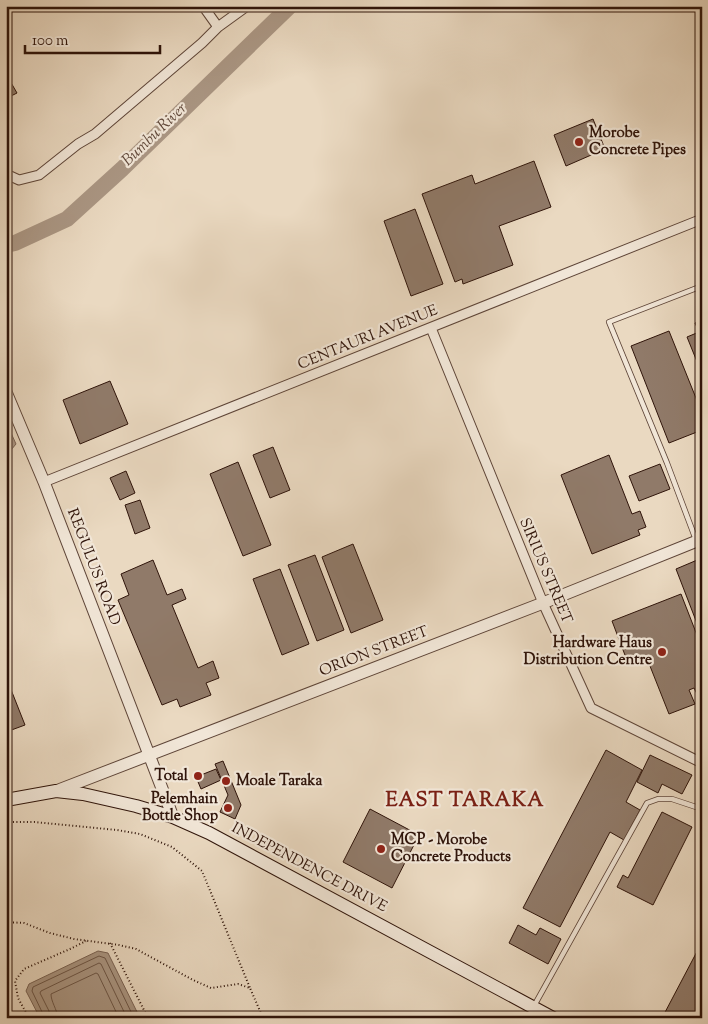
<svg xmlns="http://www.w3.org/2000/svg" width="708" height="1024" viewBox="0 0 708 1024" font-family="'Sorts Mill Goudy',serif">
	<rect width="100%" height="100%" fill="#ead9c1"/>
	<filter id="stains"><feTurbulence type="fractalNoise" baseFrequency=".004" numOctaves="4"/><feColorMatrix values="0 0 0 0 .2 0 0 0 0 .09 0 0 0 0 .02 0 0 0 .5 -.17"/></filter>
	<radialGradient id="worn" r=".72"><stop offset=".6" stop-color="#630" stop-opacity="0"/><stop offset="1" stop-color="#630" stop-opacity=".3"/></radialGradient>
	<path fill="#aa9683" stroke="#796253" d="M6,422L16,444L6,456Z
		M98,951L108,953L140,1018H40L26,991L29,984Z"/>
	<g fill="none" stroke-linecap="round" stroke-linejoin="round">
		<path stroke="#6c5546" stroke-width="1" d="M44,1018L43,1014L32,991L33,987L99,956L105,958L134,1018
			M50,1018L49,1011L40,993L41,991L99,963L101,964L127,1018
			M58,1018C57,1009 51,1002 51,994L96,973L98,974L119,1018"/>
		<path stroke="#aa9683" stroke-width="16" d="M6,245L15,243L67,219L122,169L290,6"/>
	</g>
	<path fill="#907a69" stroke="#2f140a" d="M6,74L17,93L9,97L6,92Z
		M593,119L605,149L566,166L554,135Z
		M534,161L551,207L499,226L513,265L463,284L462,279L455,282L422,194L472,175L475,184Z
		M415,209L443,284L411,296L384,221Z
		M702,320V374L687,337L699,332L695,323Z
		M669,331L702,413V430L669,443L631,346Z
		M110,381L128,424L80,444L63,400Z
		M273,447L290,490L270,498L253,455Z
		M609,455L632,514L640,511L646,527L638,530L640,535L592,554L561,475Z
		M238,462L271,545L243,556L210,474Z
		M660,464L670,489L639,501L629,476Z
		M126,471L135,493L120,500L110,478Z
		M140,500L150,528L135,534L125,505Z
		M353,544L383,620L351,633L322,557Z
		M315,555L344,630L317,641L288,565Z
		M702,558V625L698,626L676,569Z
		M153,560L167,595L182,589L186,599L172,605L198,668L213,661L219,678L206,683L211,695L180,707L177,699L162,705L118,600L129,595L121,574Z
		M280,569L309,644L282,655L253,579Z
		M681,594L702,648V694L698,696L694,688L689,690L695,704L669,714L646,656L628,663L612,621Z
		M6,682H8L25,725L6,732Z
		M606,750L642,770L626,802L640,810L624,840L610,832L560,927L523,908Z
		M650,755L692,775L682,794L662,784L658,793L637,782Z
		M223,761L241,805L235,819L220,812L228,795L215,764Z
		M216,769L221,780L201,789L196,777Z
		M370,809L419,835L392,888L343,862Z
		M662,812L692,827L653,905L617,887L623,875L628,878Z
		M518,925L536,935L540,928L561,939L548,964L509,943Z
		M702,942V1018H662Z"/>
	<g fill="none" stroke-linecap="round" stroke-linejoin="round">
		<g stroke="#5e4538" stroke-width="6">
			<path id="service" d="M696,540L667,463L609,322L702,286
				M534,1006L647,803L658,799H672L702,809"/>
		</g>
		<g stroke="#5e4538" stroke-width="11">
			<path id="minor" d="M218,27L247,6
				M6,174L19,180L39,175L78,144L95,134L202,43L218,27L203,6
				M431,328L543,603L591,708L702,763
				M44,482L702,219"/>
		</g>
		<g stroke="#5e4538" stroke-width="13">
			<path id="tertiary" d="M6,392L44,482L173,817
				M56,791L543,603L702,539"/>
		</g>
		<g stroke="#2f140a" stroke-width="14">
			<path id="secondary" d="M6,800L56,791L83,794L136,806L173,817L209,833L553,1018"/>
		</g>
		<path stroke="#2f140a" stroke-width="2" stroke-dasharray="1 2.5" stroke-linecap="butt" d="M6,823L12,822H34L117,830L140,834L172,847L202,871L250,988
			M6,922L24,923L50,933L74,939L119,945L136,949L193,980L211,988L238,984L250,988L263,1018
			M110,943L148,1018
			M29,1018L18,998L15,981L24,969L70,949L86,941"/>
		<use href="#service" stroke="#f1e6d7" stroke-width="4.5"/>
		<use href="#minor" stroke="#f1e6d7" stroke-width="9"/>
		<use href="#tertiary" stroke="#f1e6d7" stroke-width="11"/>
		<use href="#secondary" stroke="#f1e6d7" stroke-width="12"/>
	</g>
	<g fill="#8f2418" stroke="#f1e6d7" stroke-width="2">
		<circle cx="579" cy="142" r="5"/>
		<circle cx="662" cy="652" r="5"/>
		<circle cx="198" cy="776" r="5"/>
		<circle cx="226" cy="781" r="5"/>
		<circle cx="228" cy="808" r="5"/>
		<circle cx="381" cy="849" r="5"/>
	</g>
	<g text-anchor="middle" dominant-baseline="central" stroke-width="4.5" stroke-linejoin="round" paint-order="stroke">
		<g font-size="15" font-weight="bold" fill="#2f140a" stroke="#f1e6d7" text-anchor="start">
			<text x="589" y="133">Morobe<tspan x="589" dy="17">Concrete Pipes</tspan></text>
			<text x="652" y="643" text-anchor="end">Hardware Haus<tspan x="652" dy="17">Distribution Centre</tspan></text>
			<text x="188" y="776" text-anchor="end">Total</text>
			<text x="236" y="781">Moale Taraka</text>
			<text x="218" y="799" text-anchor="end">Pelemhain<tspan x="218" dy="17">Bottle Shop</tspan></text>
			<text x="391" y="840">MCP - Morobe<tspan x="391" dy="17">Concrete Products</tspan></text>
		</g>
		<g font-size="15" fill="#2f140a" stroke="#f1e6d7">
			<text transform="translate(368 338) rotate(-22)">CENTAURI AVENUE</text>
			<text transform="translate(93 567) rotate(69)">REGULUS ROAD</text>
			<text transform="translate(545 571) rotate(67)">SIRIUS STREET</text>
			<text transform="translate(374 652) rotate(-21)">ORION STREET</text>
			<text transform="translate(309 868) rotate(28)">INDEPENDENCE DRIVE</text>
		</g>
		<g font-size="16" font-style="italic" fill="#60483a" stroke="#f1e6d7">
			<text transform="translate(155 135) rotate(-44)">Bumbu River</text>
		</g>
		<g font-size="20" font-weight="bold" letter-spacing="1" fill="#7a1f14" stroke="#f1e6d7">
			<text x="465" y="801">EAST TARAKA</text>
		</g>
	</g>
	<rect width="708" height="1024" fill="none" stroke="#ead9c1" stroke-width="25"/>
	<rect x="8" y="8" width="693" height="1009" fill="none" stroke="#2f140a" stroke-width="2.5"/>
	<rect x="12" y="12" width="683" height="999" fill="none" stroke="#2f140a"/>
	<path d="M25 45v8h135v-8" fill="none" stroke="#2f140a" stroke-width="2.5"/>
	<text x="32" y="45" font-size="15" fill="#2f140a" stroke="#f1e6d7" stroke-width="4" paint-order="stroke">100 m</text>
	<rect width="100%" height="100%" filter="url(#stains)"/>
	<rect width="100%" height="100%" fill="url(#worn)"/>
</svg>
